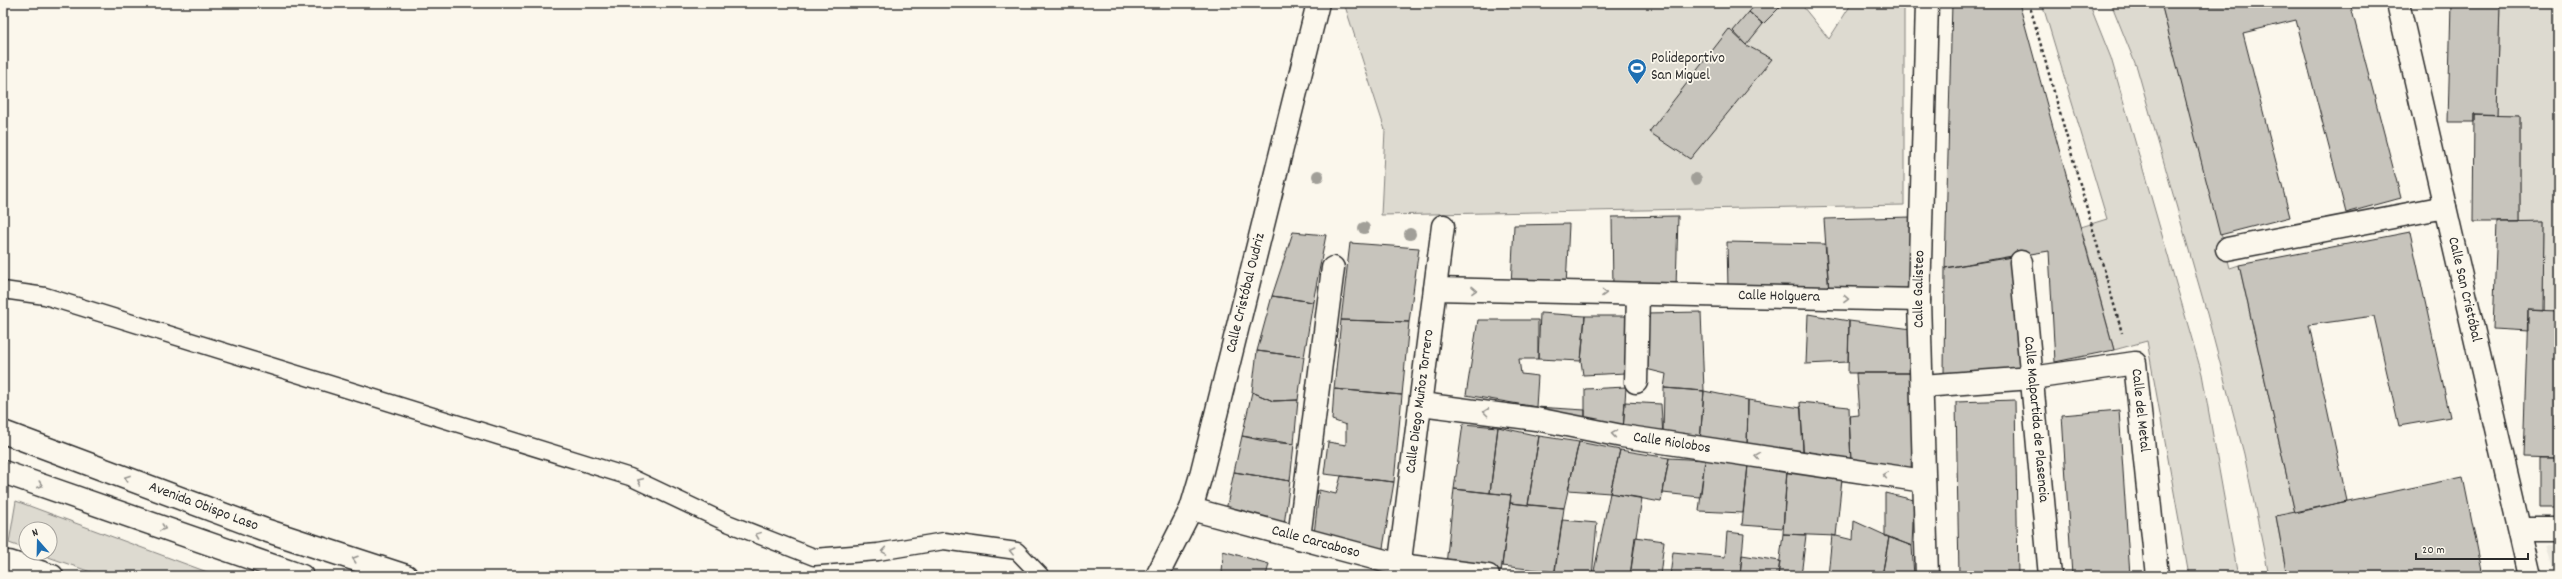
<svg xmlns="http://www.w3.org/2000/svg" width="2562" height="579" viewBox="0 0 2562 579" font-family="Dekko,sans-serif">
	<rect width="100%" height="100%" fill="#fbf7ec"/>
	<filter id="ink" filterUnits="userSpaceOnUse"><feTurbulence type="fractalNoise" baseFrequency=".025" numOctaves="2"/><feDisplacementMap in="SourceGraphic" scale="8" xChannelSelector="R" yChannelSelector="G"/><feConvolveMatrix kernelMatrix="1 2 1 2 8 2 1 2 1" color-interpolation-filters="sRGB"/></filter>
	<g filter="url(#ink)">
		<path fill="#ebe8de" d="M2546,545L2559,546V576H2555Z"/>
		<path fill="#dddad0" stroke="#84827e" d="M1344,3H1800L1829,39L1852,3H1904V205L1381,215L1385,130Z
			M2042,3H2089L2111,58L2202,374L2238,576H2189L2147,341L2114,350L2081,227L2107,219Z
			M2111,3H2143L2145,9L2161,3L2230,268L2239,265L2295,513L2276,516L2287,576H2269L2244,454L2206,310L2137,68Z
			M2500,3H2559V311H2543L2544,221L2520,222V115H2497Z
			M16,501L218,576H102L37,553H50V529H26V549L9,543Z"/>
		<path fill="#c7c4bc" stroke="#2b2b2b" d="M1757,3H1784L1763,24L1749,12Z
			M1952,3H2019L2114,350L2055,362L2049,251L1945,268Z
			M2161,3H2350L2401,198L2346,213L2296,20L2243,33L2290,217L2220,235Z
			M2451,3H2500L2497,115L2474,114V122H2448Z
			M1749,12L1763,24L1746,45L1733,31Z
			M1729,29L1746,45L1772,59L1690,159L1649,132Z
			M2474,114L2520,115V222H2473Z
			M1678,216L1676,288H1613L1612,217Z
			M1912,217V281L1903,293L1829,291L1824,219Z
			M2544,221L2543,311L2528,310V331L2493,329L2497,222Z
			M1569,224L1566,287L1511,286L1514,225Z
			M1293,232L1326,235L1313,302L1272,296Z
			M2410,232L2450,417L2399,426L2374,316L2309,325L2347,501L2295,513L2239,265Z
			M1727,242L1825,244L1829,291L1728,288Z
			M1350,243L1419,248L1409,322L1341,320Z
			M2012,256L2020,370L1944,375L1945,268Z
			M1272,296L1313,302L1304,357L1257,351Z
			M2528,310L2559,311V458L2523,457Z
			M1701,312L1704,391L1664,388L1666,374L1646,369V313Z
			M1540,313L1585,316L1581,361L1538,359Z
			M1808,314L1849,321L1848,362L1806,364Z
			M1585,316H1627L1626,373L1583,375L1581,361Z
			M1341,320L1409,322L1402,395L1334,389Z
			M1478,320H1538V359H1519L1521,374L1538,376L1536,407L1466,395Z
			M1849,321L1912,329L1913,373H1848Z
			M1257,351L1304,357L1298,400L1273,401L1252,392Z
			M1856,373H1913L1911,475L1851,464L1849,416L1859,415Z
			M1626,387L1623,431L1585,429V389Z
			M1664,388L1704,391L1700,442L1663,436Z
			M1334,389L1402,395L1394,482L1324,474L1328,442L1346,445V425L1332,420Z
			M1704,391L1748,400L1747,449L1700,442Z
			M1252,392L1273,401L1298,400L1294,444L1268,442L1242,436Z
			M1748,400L1801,408L1803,454L1747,449Z
			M2015,400L2018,576H1959L1956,402Z
			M1625,402L1661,404L1663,436L1623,431Z
			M1800,402L1849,407L1851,464L1804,458Z
			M1536,407L1585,410V429L1536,419Z
			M2119,410L2130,576H2072L2062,415Z
			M1463,424L1498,427L1490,493L1454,489Z
			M1498,427L1539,436L1528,505L1510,503L1511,495L1490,493Z
			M1242,436L1294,444L1290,481L1234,472Z
			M1539,436L1579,442L1564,508L1528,505Z
			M1579,442L1620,450L1610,493L1568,490Z
			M1620,450L1669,458L1661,502L1610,493Z
			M1669,458L1705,460L1700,497L1663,493Z
			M2539,458H2559V508H2539Z
			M1705,460L1748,465L1743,513L1699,511Z
			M1748,465L1787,470L1783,528L1742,525Z
			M1787,470L1842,479L1836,536L1783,534Z
			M1234,472L1290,481L1284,525L1226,510Z
			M1341,476L1394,482L1381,560L1314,534L1319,490L1336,494Z
			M2463,477L2483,576H2287L2276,516Z
			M1454,489L1511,495L1501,572L1446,565Z
			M1610,493L1642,498L1630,576H1593Z
			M1885,493L1914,500L1912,546L1885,536Z
			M1510,503L1564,508L1555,572L1502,566Z
			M1562,520L1597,523L1592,576H1554Z
			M1854,521L1889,537L1882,576H1828L1832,535L1853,540Z
			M1727,532L1744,534L1740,576H1670L1673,552L1725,557Z
			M1783,534L1806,535L1801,576H1778Z
			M1635,537L1664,541L1660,576H1630Z
			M1889,537L1912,546L1914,576H1882Z
			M1223,551L1269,564L1266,576H1222Z
			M1742,555L1780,561L1778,576H1740Z"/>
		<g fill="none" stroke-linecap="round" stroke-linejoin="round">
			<g stroke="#2b2b2b" stroke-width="19">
				<path id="lane" d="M3,290L45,296L630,477L725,522L814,557L878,552L944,541L1017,551L1041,576"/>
			</g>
			<g stroke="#2b2b2b" stroke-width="25">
				<g id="street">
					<path id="s1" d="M2398,3L2530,576"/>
					<path d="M2227,249L2445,207"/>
					<path id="s2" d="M2021,262L2050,576"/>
					<path id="s3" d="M1435,289L1919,300"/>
					<path d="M1636,382L1638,294"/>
					<path id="s4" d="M1922,386L2032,378L2135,363L2157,576"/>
					<path id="s5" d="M1421,404L1536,419L1622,436L1924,481"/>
					<path id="s6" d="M1191,509L1400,565L1488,576"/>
					<path d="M2520,529H2559"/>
					<path d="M1299,538L1333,268"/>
					<path d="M9,562L52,576"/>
					<path id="s7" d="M1157,576L1191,509L1201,475L1318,3"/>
					<path id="s8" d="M1398,576L1443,226"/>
					<path id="s9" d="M1927,576L1919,300L1927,3"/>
				</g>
			</g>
			<g stroke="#2b2b2b" stroke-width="25">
				<g id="secondary">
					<path id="s10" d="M3,432L268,531L406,576"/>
					<path d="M3,472L302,576"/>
				</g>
			</g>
			<path stroke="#2b2b2b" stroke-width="2.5" stroke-dasharray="3 3" stroke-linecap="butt" d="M2029,3L2122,333"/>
			<use href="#lane" stroke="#fbf7ec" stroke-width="16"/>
			<use href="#street" stroke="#fbf7ec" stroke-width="22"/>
			<use href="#secondary" stroke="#fbf7ec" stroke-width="22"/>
		</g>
		<g fill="#a19f98">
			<circle cx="1318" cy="176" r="6"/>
			<circle cx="1696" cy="179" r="6"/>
			<circle cx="1364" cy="228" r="6"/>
			<circle cx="1410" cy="234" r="6"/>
		</g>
		<defs><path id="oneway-chevron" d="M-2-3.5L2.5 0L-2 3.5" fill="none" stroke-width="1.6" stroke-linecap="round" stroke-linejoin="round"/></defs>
		<g stroke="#93918c">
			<use href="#oneway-chevron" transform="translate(1474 290) rotate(1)"/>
			<use href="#oneway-chevron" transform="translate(1604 293) rotate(1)"/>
			<use href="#oneway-chevron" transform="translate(1846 299) rotate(1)"/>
			<use href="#oneway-chevron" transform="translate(1486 412) rotate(-173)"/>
			<use href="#oneway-chevron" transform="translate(1614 434) rotate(-171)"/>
			<use href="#oneway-chevron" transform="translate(1757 456) rotate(-171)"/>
			<use href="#oneway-chevron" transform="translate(1885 475) rotate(-171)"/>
			<use href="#oneway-chevron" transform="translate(127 478) rotate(-160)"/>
			<use href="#oneway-chevron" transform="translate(640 481) rotate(-155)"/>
			<use href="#oneway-chevron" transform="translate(40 485) rotate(19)"/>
			<use href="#oneway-chevron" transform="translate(163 528) rotate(19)"/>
			<use href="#oneway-chevron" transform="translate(758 535) rotate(-159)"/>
			<use href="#oneway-chevron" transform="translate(884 551) rotate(171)"/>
			<use href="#oneway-chevron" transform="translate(1012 551) rotate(-166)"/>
			<use href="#oneway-chevron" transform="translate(355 559) rotate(-162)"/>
		</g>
	</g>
	<defs>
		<g id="stadium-pin" transform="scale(1)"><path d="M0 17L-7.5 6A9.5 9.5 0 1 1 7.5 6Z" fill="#1f6fb2" stroke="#fbf7ec"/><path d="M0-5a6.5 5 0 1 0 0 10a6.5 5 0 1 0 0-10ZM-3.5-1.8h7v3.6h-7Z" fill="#fff"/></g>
	</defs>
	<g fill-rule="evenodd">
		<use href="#stadium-pin" x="1637" y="68"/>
	</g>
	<g text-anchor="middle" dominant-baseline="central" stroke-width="3.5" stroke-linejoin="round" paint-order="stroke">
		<g font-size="15" fill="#2b2b2b" stroke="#fbf7ec" text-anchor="start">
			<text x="1651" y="59">Polideportivo<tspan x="1651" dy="17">San Miguel</tspan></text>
		</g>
		<g font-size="15" fill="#2b2b2b" stroke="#fbf7ec">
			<text stroke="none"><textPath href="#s1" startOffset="294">Calle San Cristóbal</textPath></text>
			<text stroke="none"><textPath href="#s9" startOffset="287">Calle Galisteo</textPath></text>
			<text stroke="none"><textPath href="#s7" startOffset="298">Calle Cristóbal Oudriz</textPath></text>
			<text stroke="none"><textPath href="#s3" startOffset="344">Calle Holguera</textPath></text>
			<text stroke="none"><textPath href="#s8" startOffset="176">Calle Diego Muñoz Torrero</textPath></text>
			<text stroke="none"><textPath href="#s4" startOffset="262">Calle del Metal</textPath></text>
			<text stroke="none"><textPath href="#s2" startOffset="158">Calle Malpartida de Plasencia</textPath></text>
			<text stroke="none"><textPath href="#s5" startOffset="254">Calle Riolobos</textPath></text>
			<text stroke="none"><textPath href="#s10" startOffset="214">Avenida Obispo Laso</textPath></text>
			<text stroke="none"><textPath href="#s6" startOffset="129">Calle Carcaboso</textPath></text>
		</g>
	</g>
	<rect width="2562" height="579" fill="none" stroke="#fbf7ec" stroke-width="16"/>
	<rect x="8" y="8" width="2546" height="563" fill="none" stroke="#2b2b2b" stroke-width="1.5" filter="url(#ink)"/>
	<g transform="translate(38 541) rotate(340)"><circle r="19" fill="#fbf7ec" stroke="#a8a59f"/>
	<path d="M0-3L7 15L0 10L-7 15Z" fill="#1f6fb2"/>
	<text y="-6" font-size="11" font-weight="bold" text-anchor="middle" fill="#2b2b2b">N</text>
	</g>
	<path d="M2416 553v6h112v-6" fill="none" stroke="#2b2b2b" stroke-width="2"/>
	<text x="2422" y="553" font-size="12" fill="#2b2b2b" stroke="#fbf7ec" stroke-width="3" paint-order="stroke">20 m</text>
</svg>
